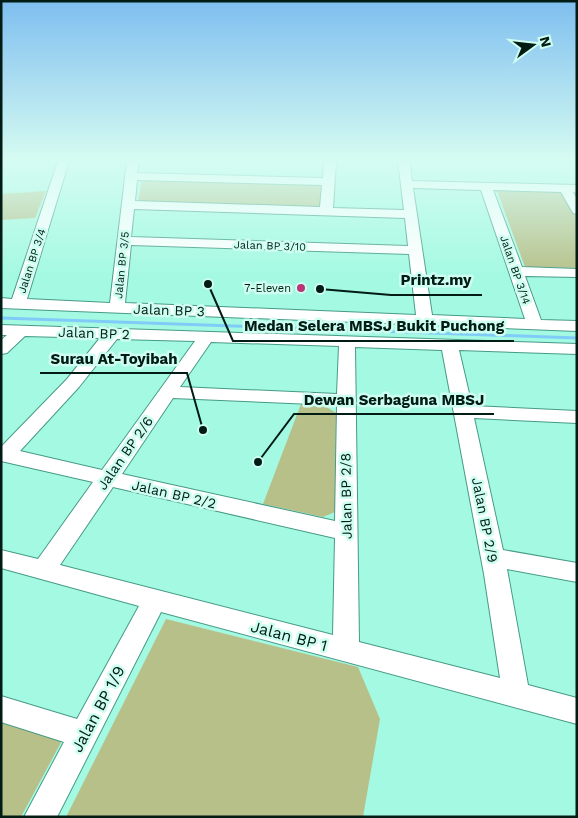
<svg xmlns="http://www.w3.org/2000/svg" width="578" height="818" viewBox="0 0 578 818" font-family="'Work Sans',sans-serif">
	<rect width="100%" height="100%" fill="#a4f9e2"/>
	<path fill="#b7c089" d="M142,179L324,184L321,207L138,202Z
		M496,188L562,190L577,216V268L525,267Z
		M46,191L35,218L1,220V194Z
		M301,404L325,406L336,413L335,512L323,517L263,504Z
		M166,619L358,667L380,719L363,817H66Z
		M1,715L65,735L21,817H1Z"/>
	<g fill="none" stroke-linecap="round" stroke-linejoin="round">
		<path stroke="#7fccf9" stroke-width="3" d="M1,318L577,338"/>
		<g stroke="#469b86" stroke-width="2">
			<path id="minor" d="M58,161H69L27,299L110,303L127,161H139L137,173L323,178L324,161H336L333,208L404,210L398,161H410L412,181L577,185V193L573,192L577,199V214L573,213L561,192L493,190L522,267L577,269V277L525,276L541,320L577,321V331L1,308V298L12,299ZM137,180L322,185L320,207L135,201ZM413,188L481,190L525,319L432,315ZM134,209L405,218L408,246L131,237ZM131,245L409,254L416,315L125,303Z
				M1,325L577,344V354L459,350L472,406L577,411V423L474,418L503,550L577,563V582L507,569L528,685L577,698V724L161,612L57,817H24L64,742L1,722V696L77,719L139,606L1,568V550L38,559L93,482L1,461V447L67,379L100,338L25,336L7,353L1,354V340L7,335H1ZM117,339L195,341L102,470L20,451L79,387ZM211,342L339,346L337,394L180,387ZM355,347L442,350L484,574L500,678L359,642ZM173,398L337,405L335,521L122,474ZM113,487L335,538L333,635L60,565Z"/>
		</g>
		<use href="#minor" fill="#fff" fill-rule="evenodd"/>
	</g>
	<linearGradient id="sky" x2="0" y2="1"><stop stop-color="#7ebeef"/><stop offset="0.58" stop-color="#d6fcf2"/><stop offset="1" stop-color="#d6fcf2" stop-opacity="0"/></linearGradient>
	<rect width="578" height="276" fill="url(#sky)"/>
	<circle fill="#bc3576" stroke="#cefef0" stroke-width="2" cx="301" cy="288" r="5"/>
	<g text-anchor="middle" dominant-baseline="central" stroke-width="5" stroke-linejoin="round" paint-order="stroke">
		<g font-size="11" fill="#011b15" stroke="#cefef0">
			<text transform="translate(270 246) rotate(2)">Jalan BP 3/10</text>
			<text transform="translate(32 261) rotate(-72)">Jalan BP 3/4</text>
			<text transform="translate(122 265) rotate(-84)">Jalan BP 3/5</text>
			<text transform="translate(515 270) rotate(71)">Jalan BP 3/14</text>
		</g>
		<g font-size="11" fill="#011b15" stroke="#cefef0" text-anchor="end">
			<text x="291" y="288">7-Eleven</text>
		</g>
		<g font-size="14" fill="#011b15" stroke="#cefef0">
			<text transform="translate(169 310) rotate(2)">Jalan BP 3</text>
			<text transform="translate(94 333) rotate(2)">Jalan BP 2</text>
			<text transform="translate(125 453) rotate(-55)">Jalan BP 2/6</text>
			<text transform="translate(174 494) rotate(13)">Jalan BP 2/2</text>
			<text transform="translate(346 496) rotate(-91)">Jalan BP 2/8</text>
			<text transform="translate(485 520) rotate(79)">Jalan BP 2/9</text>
		</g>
		<g font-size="16" fill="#011b15" stroke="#cefef0">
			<text transform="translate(289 636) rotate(15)">Jalan BP 1</text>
			<text transform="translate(98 709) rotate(-62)">Jalan BP 1/9</text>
		</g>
	</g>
	<path fill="none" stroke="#011b15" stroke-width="2" d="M320 289L391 295H482M208 284L233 341H514M203 430L187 373H40M258 462L294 414H494"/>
	<g fill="#011b15" stroke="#cefef0" stroke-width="2">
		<circle cx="320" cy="289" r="5"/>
		<circle cx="208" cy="284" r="5"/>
		<circle cx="203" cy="430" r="5"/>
		<circle cx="258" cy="462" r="5"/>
	</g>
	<g font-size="15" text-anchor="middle" font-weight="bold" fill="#011b15" stroke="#cefef0" stroke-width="5" stroke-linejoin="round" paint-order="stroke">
		<text x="436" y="285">Printz.my</text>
		<text x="374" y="331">Medan Selera MBSJ Bukit Puchong</text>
		<text x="114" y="364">Surau At-Toyibah</text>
		<text x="394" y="405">Dewan Serbaguna MBSJ</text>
	</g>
	<rect width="578" height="818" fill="none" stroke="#011b15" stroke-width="5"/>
	<g transform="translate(533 45) rotate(75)" stroke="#cefef0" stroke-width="4" paint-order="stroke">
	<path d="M0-4L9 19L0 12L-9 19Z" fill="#011b15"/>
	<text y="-8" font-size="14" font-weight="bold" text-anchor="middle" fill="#011b15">N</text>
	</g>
</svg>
